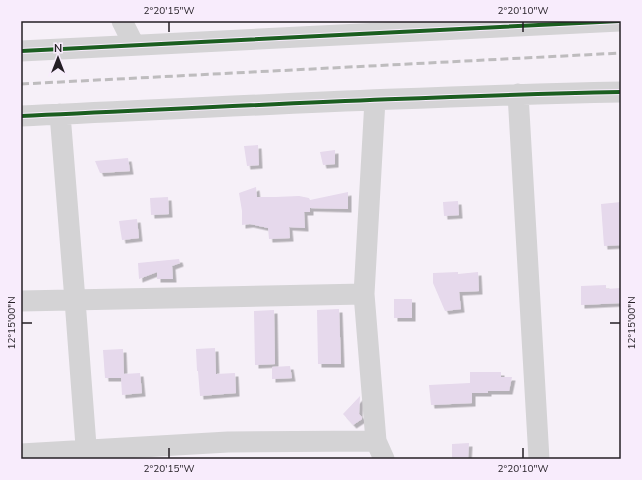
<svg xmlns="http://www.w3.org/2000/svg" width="642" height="480" viewBox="0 0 642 480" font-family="'Nunito Sans',sans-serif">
	<defs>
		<filter id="shadow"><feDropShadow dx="3.5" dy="3.5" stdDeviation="0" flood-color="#0004"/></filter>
	</defs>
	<rect width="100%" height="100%" fill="#f6f0f8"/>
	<path fill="#e6d9ec" filter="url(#shadow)" d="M258,145L259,165L247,166L244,146Z
		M335,150V164L323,165L320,152Z
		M128,158L130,171L100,173L95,161Z
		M256,187L257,197H275L299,196L309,198L310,200L348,192V209L310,208V212H304L305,228L289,227L290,238L269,239L268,228L250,224L242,225V211L239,193Z
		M168,197L169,214L151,215L150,198Z
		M458,201L459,215L444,216L443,202Z
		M621,202V245L604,246L601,204Z
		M137,219L139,238L122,240L119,221Z
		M179,259L180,263L172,266L173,279H157V272L139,279L138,263Z
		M458,272V274L478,272L479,291L459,292L461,309L445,311L433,283V273Z
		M606,285V289L621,288V303L581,305V286Z
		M394,299H412V318H394Z
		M339,309L341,364H318L317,310Z
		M274,310L275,364L255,365L254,311Z
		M215,348L216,374L235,373L236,393L200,396L198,371H197L196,349Z
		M123,349L124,374L140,373L142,393L122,395L121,378H105L103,350Z
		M290,366L292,378L272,379V367Z
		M470,372H501V377H512L509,391H488V393H472V403L431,405L429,385L470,383Z
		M360,396L359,414L362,417V419L353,425L343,414Z
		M469,443L468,459H452V444Z"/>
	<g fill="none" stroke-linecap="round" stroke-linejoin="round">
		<path stroke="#d4d3d5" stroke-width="21" d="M122,21L134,45
			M21,51L620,21
			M518,94L539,459
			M375,100L364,294L376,441L384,459
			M60,114L75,300L87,459
			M21,116C221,107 421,96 621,92
			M21,301L364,294
			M21,454L228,442L376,441"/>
		<path stroke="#bebcbe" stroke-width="3" stroke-dasharray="8 4" stroke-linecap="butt" d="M21,84L621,53"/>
		<g stroke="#f8ecfc" stroke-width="6">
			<path id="cycleway" d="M21,51L620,21
				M21,116C221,107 421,96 621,92"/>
		</g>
		<use href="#cycleway" stroke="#1b5e20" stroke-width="4"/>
	</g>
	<path fill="none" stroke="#241f25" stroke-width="1.5" d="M169,22V32M523,22V32M22,323H32M610,323H620M169,448V458M523,448V458"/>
	<rect width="642" height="480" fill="none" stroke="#f8ecfc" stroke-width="44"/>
	<g transform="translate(58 58)" stroke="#f8ecfc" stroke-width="3" paint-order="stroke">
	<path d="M0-3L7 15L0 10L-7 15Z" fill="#241f25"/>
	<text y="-6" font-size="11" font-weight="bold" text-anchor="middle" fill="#241f25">N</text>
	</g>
	<rect x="22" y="22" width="598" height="436" fill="none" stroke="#241f25" stroke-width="1.5"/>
	<g font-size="10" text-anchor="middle" fill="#241f25">
		<text x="169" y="14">2°20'15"W</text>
		<text x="523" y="14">2°20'10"W</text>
		<text transform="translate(11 323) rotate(-90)" y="4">12°15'00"N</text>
		<text transform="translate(631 323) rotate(-90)" y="4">12°15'00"N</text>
		<text x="169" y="472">2°20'15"W</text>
		<text x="523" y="472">2°20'10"W</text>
	</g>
</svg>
